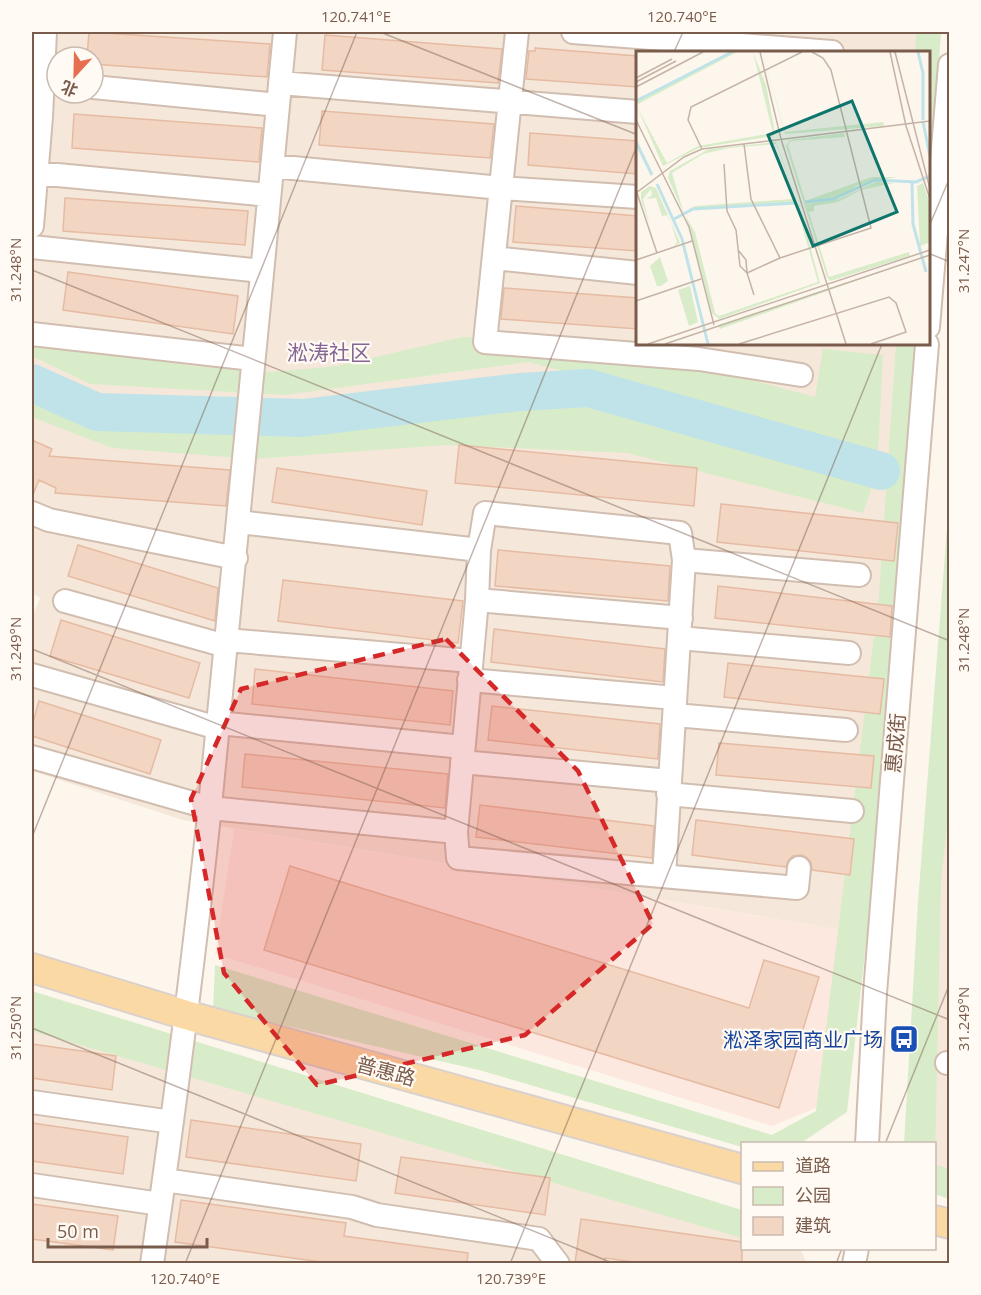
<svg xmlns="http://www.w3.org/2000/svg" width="981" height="1295" viewBox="0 0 981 1295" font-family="'Open Sans','Noto Sans SC',sans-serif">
	<rect width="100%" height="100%" fill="#fdf6ec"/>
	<path fill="#f5e8da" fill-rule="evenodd" d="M32,32H934L928,52H638V344H914L859,933L183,820L32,771V617L40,598L32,593ZM57,57H93V93H57Z
		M949,665V1181L935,1173L934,1144H916Z
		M32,1012L742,1222V1248L800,1249L807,1263H32Z"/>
	<path fill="#fde8e0" d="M234,829L859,933L836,1100L772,1126L215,954Z"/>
	<path fill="#d8ecc9" d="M916,32H941L929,216L928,52H915Z
		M32,330L87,351L192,366L272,372L337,366L462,337L554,340L692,364L815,397L823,349L883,355L878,454L528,362L285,395L90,384L32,356Z
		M896,344H920L901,635L847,1112L801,1143L742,1144V1147L479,1070L213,1009L215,965L772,1135L816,1111L879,594Z
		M32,394L86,418L278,431L539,394L872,486L863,513L627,453L446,445L253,459L112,448L32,417Z
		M949,502L950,801L941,881L935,1162L934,1144H904L918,902Z
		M32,991L742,1210V1238L32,1031Z
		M935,1164L949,1169V1199L935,1194Z"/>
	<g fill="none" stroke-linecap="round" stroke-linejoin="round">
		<path stroke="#bfe3e8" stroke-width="38" d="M32,383L97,412L303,418L520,392L588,388L881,471"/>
	</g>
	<path fill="#f3d5c3" stroke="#e6bba3" stroke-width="1.5" d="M89,32L270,44L267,77L93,64V57H87Z
		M325,35L502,49L498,83L322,70Z
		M535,48L638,56V87L526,79L529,51H535Z
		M322,111L494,124L490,158L319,145Z
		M74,114L262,128L259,162L72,148Z
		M530,133L638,141V174L528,165Z
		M65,198L248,211L245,245L63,231Z
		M516,206L638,216V251L513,242Z
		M68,272L238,296L233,334L63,310Z
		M504,288L638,298V329L501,319Z
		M32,440L52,449L49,456L230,470L226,506L55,493L56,488L39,480L32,497Z
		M459,445L697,468L694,506L455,483Z
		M277,468L427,491L422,525L272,502Z
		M721,504L898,523L894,561L717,542Z
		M78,545L218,588L215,621L68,576Z
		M498,550L670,566L668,601L495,586Z
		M283,580L463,601L458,643L278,621Z
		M718,586L892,606L890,637L715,618Z
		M61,620L200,663L189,698L50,656Z
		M494,629L665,649L663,682L491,662Z
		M728,663L884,679L880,714L724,697Z
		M255,669L453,691L450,725L252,704Z
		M39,701L161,740L150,774L32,736V726Z
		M492,706L660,724L658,759L488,740Z
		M719,743L874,756L871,788L716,775Z
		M245,754L448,774L445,808L242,787Z
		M480,805L654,826L652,858L476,837Z
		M696,820L854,839L850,875L812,870L811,862L806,857L801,855L793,856L788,861L786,867L692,855Z
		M290,866L749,1008L764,960L819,977L779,1108L264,950Z
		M32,1044L116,1056L112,1090L32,1078Z
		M191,1120L361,1144L356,1181L186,1157Z
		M32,1123L128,1137L123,1174L32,1161Z
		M401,1157L550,1178L545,1215L395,1193Z
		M181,1200L346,1223L344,1236L468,1253L467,1263H329L175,1242Z
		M32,1204L118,1216L113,1250L32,1239Z
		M581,1219L742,1242V1263H641L605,1258L604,1263H575Z"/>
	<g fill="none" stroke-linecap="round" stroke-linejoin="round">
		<g stroke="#d1beb0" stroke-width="26">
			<path id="minor" d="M517,32L485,342L699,359L801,375
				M573,32L832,52
				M280,83L638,112
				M93,87L278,105
				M272,166L501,188L638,197
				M36,173L269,195
				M32,226L41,117L45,32
				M32,247L262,271
				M494,258L638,273
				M928,327L950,65
				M32,334L253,359
				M32,513L49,520L236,558
				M239,522L479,550
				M684,560L859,575
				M477,600L681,618
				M65,601L226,646
				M679,638L849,653
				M226,640L471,661
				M32,675L218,728
				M469,680L675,698
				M675,715L846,730
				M218,723L463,747
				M32,757L210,808L456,832L458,858L797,888L799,868
				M462,762L670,781
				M668,794L852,811
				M456,832L477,600L479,550L485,513L680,533L684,560L664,876
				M947,1063H950
				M32,1102L172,1122
				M867,1144L875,993L927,344
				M164,1180L352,1207L377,1215L539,1239L558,1264
				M32,1185L160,1204
				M152,1264C174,1112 194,959 210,806C237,548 260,290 285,32
				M854,1264L857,1248"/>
		</g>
		<g stroke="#dad1cd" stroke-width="32">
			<path id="major" d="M32,968L186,1015L742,1169
				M934,1220L950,1224"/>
		</g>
		<use href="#minor" stroke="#fff" stroke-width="22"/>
		<use href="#major" stroke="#fbd9a5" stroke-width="28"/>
	</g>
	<path fill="#d62828" fill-opacity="0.2" stroke="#d62828" stroke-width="4.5" stroke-dasharray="12 8" stroke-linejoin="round" d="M446,639L578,771L653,924L525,1035L317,1085L224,973L191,799L241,689Z"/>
	<path fill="none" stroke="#7a5c4d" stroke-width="1.5" stroke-opacity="0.45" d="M380,32L638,135M674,52L683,32M928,229L950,177M928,253L950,262M32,270L950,641M32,649L950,1020M32,837L357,32M32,1028L615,1264M885,1144L950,983M185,1264L638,143M510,1264L882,344M836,1264L842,1248"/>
	<defs>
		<g id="bus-square" transform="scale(1.5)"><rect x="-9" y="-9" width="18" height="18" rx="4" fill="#1a4fb4" stroke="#fffaf3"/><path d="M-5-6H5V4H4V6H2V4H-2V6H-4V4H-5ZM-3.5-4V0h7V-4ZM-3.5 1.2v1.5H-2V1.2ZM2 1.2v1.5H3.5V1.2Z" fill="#fff"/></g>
	</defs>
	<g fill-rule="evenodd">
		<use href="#bus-square" x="904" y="1039"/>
	</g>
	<g text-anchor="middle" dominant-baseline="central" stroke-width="4.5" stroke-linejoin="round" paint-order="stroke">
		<g font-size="20" fill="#7a5c4d" stroke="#fffaf3">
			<text transform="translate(895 743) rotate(-85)">惠成街</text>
			<text transform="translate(386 1071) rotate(15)">普惠路</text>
		</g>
		<g font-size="20" fill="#164399" stroke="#fffaf3" text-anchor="end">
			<text x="883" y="1039">淞泽家园商业广场</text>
		</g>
		<g font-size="21" fill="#846695" stroke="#fffaf3">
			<text x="329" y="352">淞涛社区</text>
		</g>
	</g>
	<g transform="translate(636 51)">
		<rect width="294" height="294" fill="#fdf6ec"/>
		<path d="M93,1H101L0,54L5,47ZM117,1L130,34L139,82L137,85L63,97L27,115L1,56L31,112L62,95L137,82ZM126,1L149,81L247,71L248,75L149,83ZM208,82L209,86L155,90L152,94L193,226L273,201L274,205L194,230L191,226L150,95L154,89ZM140,91L162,151L140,93L93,97L67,103L36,122L48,163L32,127L34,120L73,98ZM236,126H261L222,134L201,146L169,150ZM240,131L258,132L225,139L202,151L178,155V160L173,161L170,153L203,148ZM287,132L294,153V191L284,195L281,135ZM14,135L20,137L44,192L38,195L41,191L35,172L31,164L26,165L20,147L10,148L16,144L15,138L7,148L14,175L5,148V141ZM157,148L158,151L52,158L60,155ZM160,154H163L184,232L83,268L76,262L50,166L59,181L79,262L83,265L182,231ZM24,206L32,230L25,235H21L14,215ZM276,210L84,278L82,274ZM54,235L62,271L53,275L42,239Z" fill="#d8ecc9"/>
		<path fill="none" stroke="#bfe3e8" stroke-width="3" d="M282,1L287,22V69M0,50L96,1M287,71L294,105M0,91L16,124M276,131L277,173L290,221M21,133L46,188L72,293M169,151L197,148L239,129L280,131L294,125M38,168L57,158L160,152"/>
		<path fill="none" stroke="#c5b3a7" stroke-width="1.5" d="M124,1L145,88L210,293M254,1L270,75L294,148M259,1L294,138M0,27L36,8M0,31L40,10M0,36L67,1M0,69L53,176L78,274M108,93L115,148L144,207L235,177L195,19L187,7L176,1M66,98L52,69L55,56L166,1M88,113L91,160L100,179L104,215L111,222L118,244M0,142L48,106L66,98L294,70M1,142L21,202M103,200L110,209L111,222L144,207M0,209L56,190M0,250L65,228M12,293L294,199M29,293L294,204M103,293L253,246L260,252L270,281L235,293"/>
		<path fill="#0f766e" fill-opacity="0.15" stroke="#0f766e" stroke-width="3" d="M216,50L261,161L177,195L132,84Z"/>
		<rect width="294" height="294" fill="none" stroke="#7a5c4d" stroke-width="3"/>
	</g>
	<rect width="981" height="1295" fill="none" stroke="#fffaf3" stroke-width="66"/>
	<rect x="741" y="1142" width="195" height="108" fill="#fffaf3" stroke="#cabbb1" stroke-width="1.5"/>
	<rect x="753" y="1162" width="30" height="9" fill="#fbd9a5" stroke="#cabbb1" stroke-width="1.5"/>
	<text x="795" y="1172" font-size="18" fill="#7a5c4d">道路</text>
	<rect x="753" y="1187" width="30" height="18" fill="#d8ecc9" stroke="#cabbb1" stroke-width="1.5"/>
	<text x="795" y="1202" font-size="18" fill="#7a5c4d">公园</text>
	<rect x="753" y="1217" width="30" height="18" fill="#f3d5c3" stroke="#cabbb1" stroke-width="1.5"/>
	<text x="795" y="1232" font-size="18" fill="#7a5c4d">建筑</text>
	<g transform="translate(75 75) rotate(202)"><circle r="28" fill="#fffaf3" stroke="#cabbb1" stroke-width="1.5"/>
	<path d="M0-4.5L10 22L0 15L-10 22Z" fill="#e76f51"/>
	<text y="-9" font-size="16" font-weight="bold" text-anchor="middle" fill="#7a5c4d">北</text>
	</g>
	<path d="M48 1238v9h159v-9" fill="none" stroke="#7a5c4d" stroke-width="3"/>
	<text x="57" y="1238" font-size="18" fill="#7a5c4d" stroke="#fffaf3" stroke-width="4.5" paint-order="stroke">50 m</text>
	<rect x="33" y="33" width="915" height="1229" fill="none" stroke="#7a5c4d" stroke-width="2"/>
	<g font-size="15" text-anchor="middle" fill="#7a5c4d">
		<text x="356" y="22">120.741°E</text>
		<text x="682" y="22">120.740°E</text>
		<text transform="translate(964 261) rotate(-90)" y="5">31.247°N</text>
		<text transform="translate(16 270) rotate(-90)" y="5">31.248°N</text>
		<text transform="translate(964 640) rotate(-90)" y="5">31.248°N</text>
		<text transform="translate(16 649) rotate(-90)" y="5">31.249°N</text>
		<text transform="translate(964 1019) rotate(-90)" y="5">31.249°N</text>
		<text transform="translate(16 1028) rotate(-90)" y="5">31.250°N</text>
		<text x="185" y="1284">120.740°E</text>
		<text x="511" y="1284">120.739°E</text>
	</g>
</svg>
